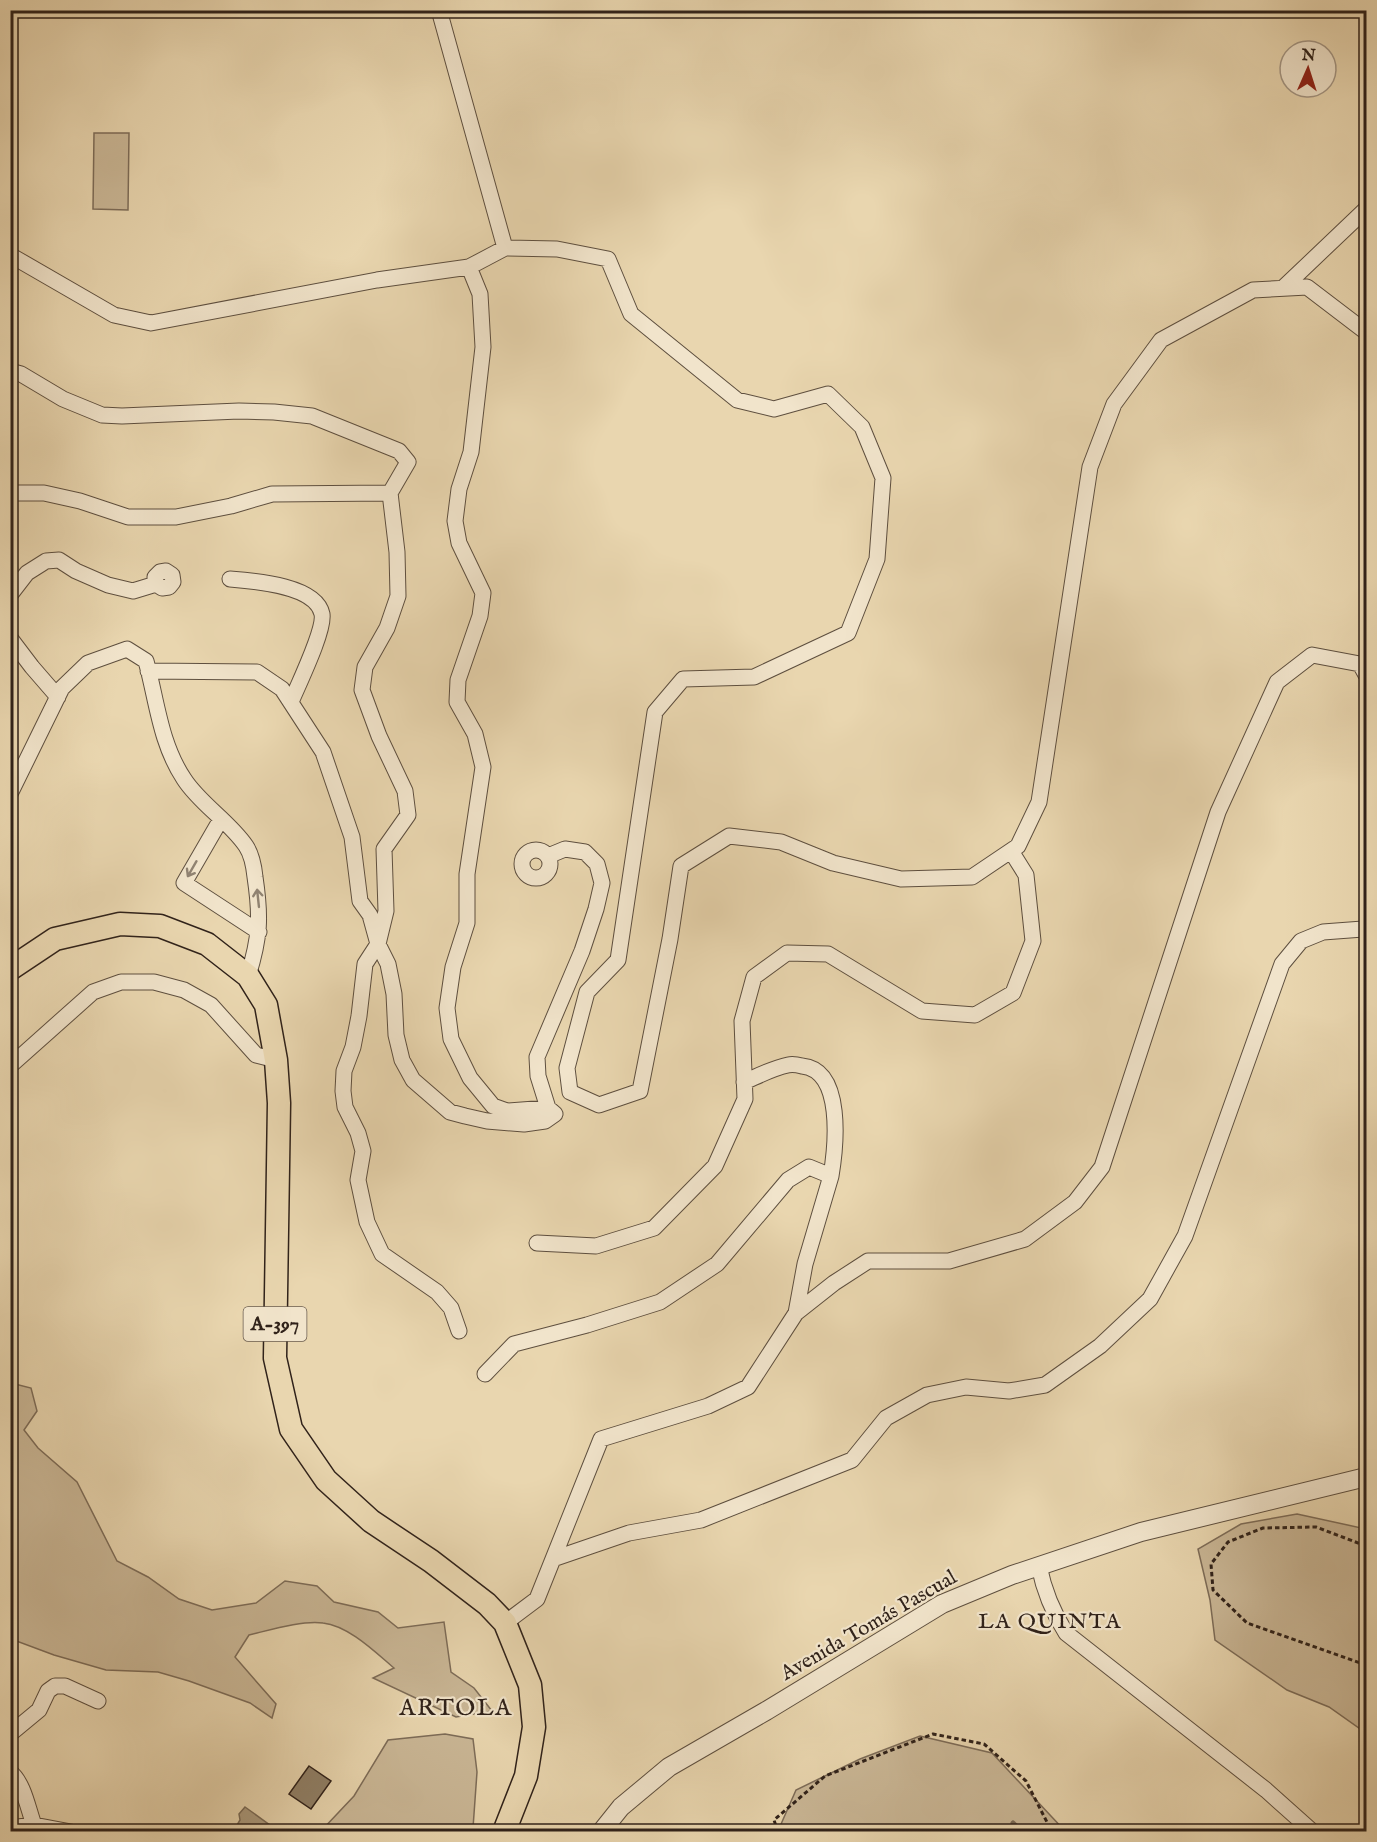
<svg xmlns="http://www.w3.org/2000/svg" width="1377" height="1842" viewBox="0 0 1377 1842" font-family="'IM FELL English',serif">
	<rect width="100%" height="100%" fill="#e9d6af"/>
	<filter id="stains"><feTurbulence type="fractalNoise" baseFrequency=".00333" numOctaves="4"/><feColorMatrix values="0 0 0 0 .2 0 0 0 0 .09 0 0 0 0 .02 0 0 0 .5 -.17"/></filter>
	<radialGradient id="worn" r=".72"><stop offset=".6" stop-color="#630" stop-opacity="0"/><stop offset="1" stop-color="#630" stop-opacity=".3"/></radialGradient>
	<path fill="#cab796" stroke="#7d6c58" stroke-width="1.5" d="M94,133H129L128,210L93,209Z
		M11,1383L31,1388L37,1411L24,1430L38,1448L77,1482L117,1561L148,1577L179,1599L212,1610L256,1603L285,1581L317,1586L334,1602L378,1612L398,1628L444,1622L451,1672L474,1688L492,1711L456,1717L373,1678L394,1668C375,1652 349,1626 323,1623C303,1620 270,1630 249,1635L235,1657L276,1704L272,1718L250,1703L189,1681L158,1672L106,1670L54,1655L11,1639Z
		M1297,1514L1366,1529V1733L1329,1707L1287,1690L1215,1640L1210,1600L1198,1549L1241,1524Z
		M445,1734L473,1739L477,1772L473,1828L471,1831H321L354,1796L388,1740Z
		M920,1736L992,1753L1065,1831H778L796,1790L860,1759Z"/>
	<path fill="#aa997c" stroke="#796955" stroke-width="1.5" d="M245,1807L270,1825L281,1826V1831H246L237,1825L240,1820L239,1814Z"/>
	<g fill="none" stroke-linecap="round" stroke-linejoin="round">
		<path stroke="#796955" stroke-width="5" d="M1013,1823L1022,1832"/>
	</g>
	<path fill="#908067" stroke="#30221a" stroke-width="1.5" d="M309,1766L331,1781L311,1809L289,1794Z"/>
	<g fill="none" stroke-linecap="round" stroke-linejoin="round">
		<g stroke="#5e4f3f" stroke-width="17">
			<path id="minor" d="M439,10L505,248
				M10,255L114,315L151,323L377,280L469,267L505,248L557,249L608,259L631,314L737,400L774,409L828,394L862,427L883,478L877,559L848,633L754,677L683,679L655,712L618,960L587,992L567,1068L570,1092L599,1105L640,1091L670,939L681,866L729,836L781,842L833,863L901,879L972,877L1018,846L1039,802L1090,467L1114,404L1161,340L1253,290L1307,287L1366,332
				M469,267L480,294L483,347L471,452L459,489L455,521L459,543L483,593L480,616L458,680L457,702L475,734L483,767L467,874V923L453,967L447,1008L451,1039L470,1078L493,1106L507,1111L548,1108
				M1283,288L1366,209
				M10,371L21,374L63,399L102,415L122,416L239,411L274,412L312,416L399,451L408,462L390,493L397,552L398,596L387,628L365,667L362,690L379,736L405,791L408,815L384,849L386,911L378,944L365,964L359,1016L353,1047L344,1071L343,1091L345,1107L358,1133L363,1151L358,1180L367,1222L382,1254L437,1292L451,1308L459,1331
				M10,493H44L80,501L128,517H176L231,506L272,494L390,493
				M230,579C254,581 316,585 322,614C325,630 298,685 291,702
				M10,595L27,573L46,561L59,560L76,571L108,585L133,591L156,584L162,588L169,587L173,582L172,575L166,571L160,572L155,577L156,584
				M10,638L32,667L58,697
				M148,671L257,672L282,689L323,752L352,837L360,901L370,915L378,944L388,964L394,994L396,1035L402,1060L413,1080L450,1112L465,1116L487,1121L524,1124L545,1121L555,1114L548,1108L538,1076L537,1057L582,951L596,909L602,883L597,864L585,852L565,849L548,856
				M10,794L62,688L88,663L127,649L146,661C157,701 160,743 184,779C200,804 229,821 246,846C252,855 254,867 255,877C261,917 260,938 248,976
				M221,819L184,883L259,932
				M522 864a14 14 0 1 1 28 0a14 14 0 1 1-28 0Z
				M10,1066L93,992L121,982H154L184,990L211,1005L256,1055L276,1060
				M744,1082C758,1076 773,1068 788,1065C793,1064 798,1065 802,1066C844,1070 836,1146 831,1176
				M537,1243L596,1246L654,1228L715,1166L745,1099L742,1021L754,977L787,953L828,954L922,1011L975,1015L1013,993L1033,941L1026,875L1011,851
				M485,1374L514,1344L587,1325L660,1302L717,1264L788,1180L809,1167L831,1176L805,1264L796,1313
				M553,1559L629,1533L701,1520L852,1460L886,1418L927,1395L966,1387L1009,1391L1045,1385L1100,1346L1150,1299L1185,1236L1282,964L1301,941L1323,932L1363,929L1366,931
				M1039,1566C1044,1591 1052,1611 1066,1633L1266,1790L1313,1832
				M505,1623L537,1599L601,1439L708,1406L748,1387L796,1313L834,1283L868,1261H949L1025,1239L1075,1202L1102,1167L1218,812L1277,682L1312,655L1360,664L1366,675
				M10,1734L39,1710L48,1691L55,1686H65L98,1701
				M10,1772C24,1783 28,1809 34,1825
				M10,1828L34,1825L71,1832"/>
		</g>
		<g stroke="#5e4f3f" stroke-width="20">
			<path id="tertiary" d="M601,1832L621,1807L669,1767L766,1711L942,1604L1012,1575L1141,1532L1366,1477"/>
		</g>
		<g stroke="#30221a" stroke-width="25">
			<path id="primary" d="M10,969L55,939L120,924L160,926L207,944L248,976L266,1005L276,1060L279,1103L275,1358L291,1429L326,1480L371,1521L431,1561L487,1604L505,1623L530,1685L534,1727L526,1776L504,1832"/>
		</g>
		<path stroke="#30221a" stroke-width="3" stroke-dasharray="4.5 3" stroke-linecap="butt" d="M1366,1546L1316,1527L1263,1528L1228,1542L1211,1564L1213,1590L1247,1623L1366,1665
			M778,1832L774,1820L825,1776L933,1734L984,1744L1026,1781L1052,1832"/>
		<use href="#minor" stroke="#f1e4cb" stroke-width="15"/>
		<use href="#tertiary" stroke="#f1e4cb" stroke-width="18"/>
		<use href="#primary" stroke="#e9d6af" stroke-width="22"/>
	</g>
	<defs><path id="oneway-shaft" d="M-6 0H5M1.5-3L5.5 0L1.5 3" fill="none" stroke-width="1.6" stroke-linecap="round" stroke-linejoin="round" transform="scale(1.5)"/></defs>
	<g stroke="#908372">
		<use href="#oneway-shaft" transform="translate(192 869) rotate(120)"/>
		<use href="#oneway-shaft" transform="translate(258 898) rotate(-96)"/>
	</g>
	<g text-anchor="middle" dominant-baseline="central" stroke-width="4.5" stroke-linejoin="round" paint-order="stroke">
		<rect fill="#f1e4cb" stroke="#6a5c4f" stroke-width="1.5" x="243.5" y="1307" width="63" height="34" rx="4.5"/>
		<g font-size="20" font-weight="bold" fill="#30221a">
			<text x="275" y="1324">A-397</text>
		</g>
		<g font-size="21" fill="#30221a" stroke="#f1e4cb">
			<text transform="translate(869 1626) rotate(-30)">Avenida Tomás Pascual</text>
		</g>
		<g font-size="22" letter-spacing="1.5" fill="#30221a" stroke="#f1e4cb">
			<text x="1050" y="1622">LA QUINTA</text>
		</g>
		<g font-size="24" letter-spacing="1.5" fill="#30221a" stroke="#f1e4cb">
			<text x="456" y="1708">ARTOLA</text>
		</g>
	</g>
	<rect width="1377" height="1842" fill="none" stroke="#e9d6af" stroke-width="36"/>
	<rect x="12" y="12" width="1353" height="1818" fill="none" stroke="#30221a" stroke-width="3"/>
	<rect x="18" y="18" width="1341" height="1806" fill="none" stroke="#30221a" stroke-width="1.5"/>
	<g transform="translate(1308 69) rotate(3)"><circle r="28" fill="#f1e4cb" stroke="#a49684" stroke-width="1.5"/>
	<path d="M0-4.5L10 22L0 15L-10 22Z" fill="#8f2418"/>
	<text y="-9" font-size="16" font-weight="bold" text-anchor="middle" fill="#30221a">N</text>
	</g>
	<rect width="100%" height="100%" filter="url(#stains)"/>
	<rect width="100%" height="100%" fill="url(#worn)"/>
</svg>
